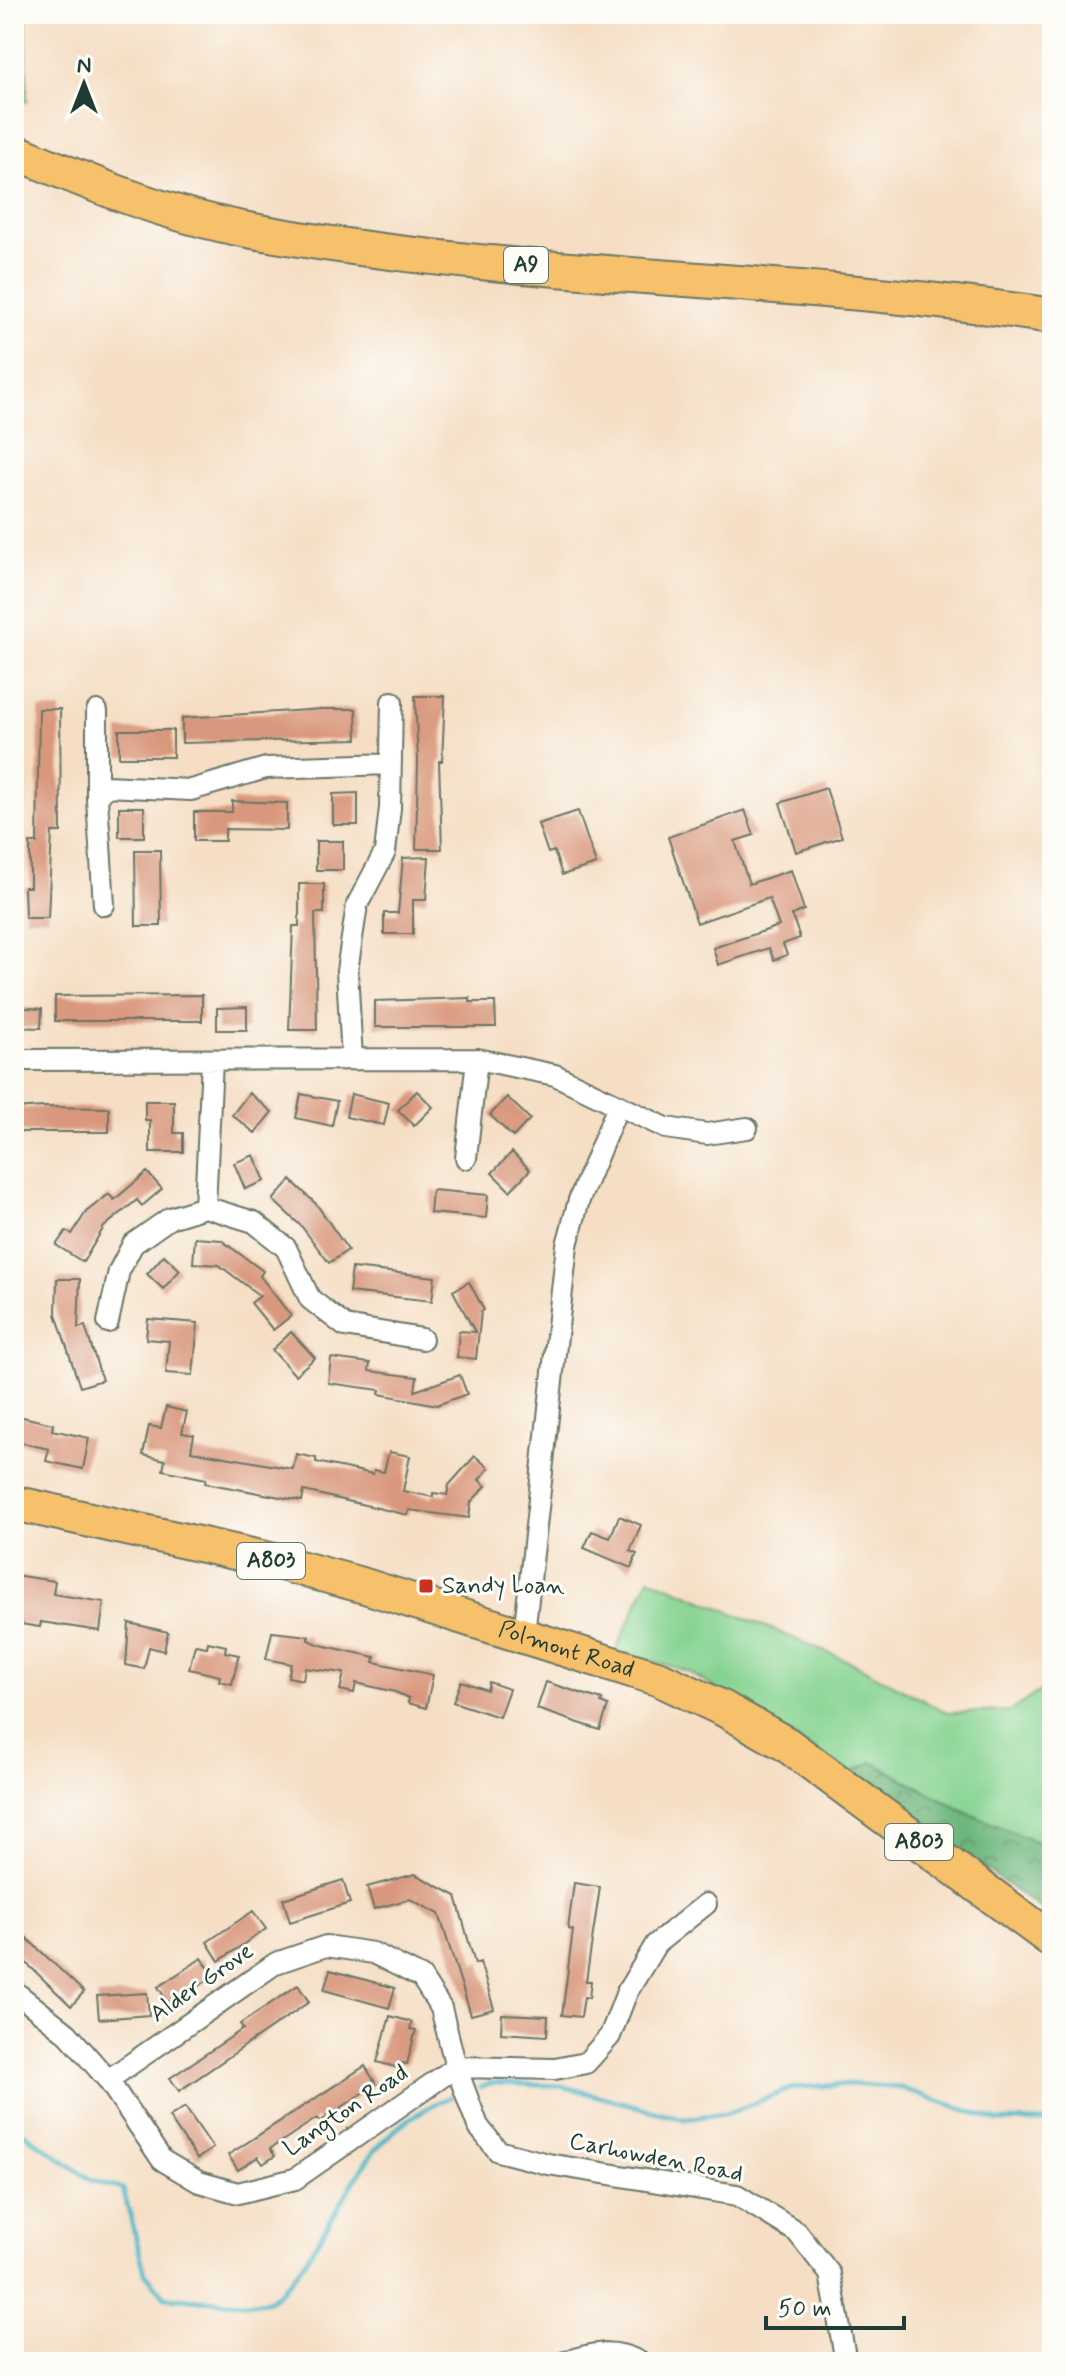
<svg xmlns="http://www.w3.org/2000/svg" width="1066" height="2376" viewBox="0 0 1066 2376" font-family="Mynerve,sans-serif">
	<defs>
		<pattern id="forest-crowns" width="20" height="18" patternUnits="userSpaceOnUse" patternTransform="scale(2)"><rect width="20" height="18" fill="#6cb57b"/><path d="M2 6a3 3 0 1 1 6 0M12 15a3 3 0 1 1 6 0" fill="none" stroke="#589466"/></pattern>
	</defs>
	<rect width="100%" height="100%" fill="#fdfcf7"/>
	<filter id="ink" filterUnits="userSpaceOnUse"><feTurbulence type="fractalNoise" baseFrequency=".0125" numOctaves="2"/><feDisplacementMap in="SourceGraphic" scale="16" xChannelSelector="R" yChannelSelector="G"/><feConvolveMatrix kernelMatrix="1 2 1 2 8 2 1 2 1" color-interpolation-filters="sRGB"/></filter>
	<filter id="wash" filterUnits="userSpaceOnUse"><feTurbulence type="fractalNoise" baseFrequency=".006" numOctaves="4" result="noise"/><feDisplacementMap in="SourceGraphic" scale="32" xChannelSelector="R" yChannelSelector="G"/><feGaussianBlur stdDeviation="1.8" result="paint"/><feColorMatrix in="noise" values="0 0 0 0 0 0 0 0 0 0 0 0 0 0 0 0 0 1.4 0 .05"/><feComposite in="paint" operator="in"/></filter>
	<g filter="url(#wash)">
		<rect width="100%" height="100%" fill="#f5dec4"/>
		<path fill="#85d391" stroke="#528862" stroke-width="2" d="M14,14H26L27,102L14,97Z
			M649,1578L853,1663L947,1713L1010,1711L1052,1683V1849L965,1812L872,1762L852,1773L687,1671L616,1650Z"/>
		<path fill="url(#forest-crowns)" stroke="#467958" stroke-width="2" d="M872,1762L965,1812L1052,1849V1917L852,1773Z"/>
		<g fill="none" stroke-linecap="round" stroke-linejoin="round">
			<path stroke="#47b3c4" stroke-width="5" d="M480,2087L491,2083L561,2086L684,2119L732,2112L792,2088L849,2084L901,2088L998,2121L1052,2122
				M14,2126L91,2180L123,2189L145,2273L165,2297C184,2298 250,2306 264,2302C295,2294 348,2185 372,2154C390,2130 423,2107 451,2097"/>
		</g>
		<g id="blocks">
			<path fill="#d9987d" d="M415,696H445L442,761H439L442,849H416L418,761Z
				M39,709H60L61,832H52L48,918H25L24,887H30V843H37Z
				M323,709H356L357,739L182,743V718Z
				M119,730H173V757H119Z
				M826,788L842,837L796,852L780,803Z
				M358,793V825H333V794Z
				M232,801L287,803V830L225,829V841H194V812H232Z
				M119,807H144V837H119Z
				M745,810L754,835L735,841L749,884L791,870L804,910L792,915L800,938L783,944L787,955L774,960L769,948L718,965L713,948L779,926L769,898L697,923L668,837Z
				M578,811L596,864L562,875L554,851L548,853L538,824Z
				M316,841H343V870H316Z
				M135,850H160L161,926H136Z
				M429,857L426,900H413V934H384V913H398L403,858Z
				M299,884H324V913H315L317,1030H289L293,926H299Z
				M202,995V1021H55V996Z
				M470,998V1002H495L496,1027H375V1001Z
				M14,1007L42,1009L41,1028L14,1027Z
				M247,1007V1030H217V1008Z
				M417,1091L433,1107L414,1126L398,1110Z
				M249,1093L272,1112L255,1133L232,1115Z
				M301,1094L337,1101L332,1126L296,1118Z
				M351,1094L389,1103L384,1125L346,1117Z
				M507,1097L530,1119L513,1137L490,1115Z
				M145,1101H174V1133H183V1152H150V1120H145Z
				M43,1107L109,1108V1132H14V1109Z
				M512,1152L530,1170L510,1191L492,1173Z
				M254,1155L265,1181L245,1189L234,1163Z
				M147,1172L162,1189L142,1206L137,1200L104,1227L83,1262L56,1245L66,1231L72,1234L86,1212L109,1194L114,1200Z
				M291,1180L317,1205L348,1250L329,1263L302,1227L273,1200Z
				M432,1190L488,1195L486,1218L430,1213Z
				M195,1238L221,1240L263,1271L260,1276L291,1316L273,1330L251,1303L260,1296L219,1265L193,1263Z
				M164,1255L180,1270L163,1289L147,1274Z
				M352,1268L435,1277L432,1301L349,1292Z
				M57,1279H80L78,1328L85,1326L102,1380L80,1387L56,1314Z
				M469,1282L484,1310L481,1312L476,1359L457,1357L459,1331L475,1332L453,1291Z
				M148,1319L198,1323L193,1375L166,1373L169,1341L146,1339Z
				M291,1332L315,1358L295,1375L272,1350Z
				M331,1358L370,1363L369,1371L417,1377L415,1391L460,1375L467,1394L437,1405L379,1394L380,1390L328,1383Z
				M166,1407L187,1412L182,1433L194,1435L191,1451L293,1469L296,1454L316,1458V1462L373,1474L374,1470L384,1472L389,1452L410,1456L403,1491L433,1497V1493L447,1495L449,1485L475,1456L489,1468L479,1480L486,1486L471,1502L469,1518L409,1510L408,1515L304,1491L302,1501L205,1483L206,1479L163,1470L165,1460L143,1455L149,1426L161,1428Z
				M14,1415L53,1424L52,1430L89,1438L83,1469L46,1461L49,1449L14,1441Z
				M619,1516L641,1525L630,1551L637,1554L631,1568L584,1548L592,1531L610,1538Z
				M14,1575L55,1581L53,1594L104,1602L100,1631L41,1622L40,1627L14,1623Z
				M129,1623L168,1632L164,1651L149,1647L144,1669L126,1665Z
				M272,1632L309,1636L308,1640L321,1645L375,1657L374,1662L433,1675L426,1708L408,1703L409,1698L395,1692L356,1683L354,1693L340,1690L344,1673L305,1668L303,1680L288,1677L291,1664L266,1659Z
				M208,1642L226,1646L225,1652L239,1655L232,1684L219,1681L220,1676L189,1669L195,1645L207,1647Z
				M461,1681L487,1690L489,1682L509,1689L499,1717L453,1702Z
				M546,1682L602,1700L601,1703L608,1706L600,1730L537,1709Z
				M415,1874L456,1896L475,1964L480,1962L494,2009L471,2015L439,1914L410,1899L374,1909L367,1887Z
				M343,1880L350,1903L290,1922L283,1899Z
				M574,1883L600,1887L586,1981H591L589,1998L584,1997L581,2017L562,2015L573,1930L568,1929Z
				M253,1911L266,1929L219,1961L207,1942Z
				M14,1926L84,1992L71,2006L14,1951Z
				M202,1958L214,1976L170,2005L158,1987Z
				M330,1970L395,1988L389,2008L324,1990Z
				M298,1985L309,2002L179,2091L170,2078L243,2029L240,2024Z
				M147,1993L149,2015L99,2019L97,1996Z
				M502,2014L548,2016L547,2036L501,2033Z
				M390,2016L412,2022L410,2029L416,2030L407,2064L401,2063L399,2068L377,2062Z
				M365,2066L376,2084L320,2122L317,2118L270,2149L275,2156L263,2164L258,2157L238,2170L228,2155Z
				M185,2107L213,2148L197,2159L169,2117Z"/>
		</g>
	</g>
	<g filter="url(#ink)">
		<use href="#blocks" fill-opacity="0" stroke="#6a7566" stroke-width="2"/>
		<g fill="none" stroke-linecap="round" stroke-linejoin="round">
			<g stroke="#6a7566" stroke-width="24">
				<path id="street" d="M97,711V799
					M104,905L97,799L106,786L191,790L266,768L390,764
					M352,1059L347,971L357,905L385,852L390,808L392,702
					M14,1060L477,1059L555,1075L666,1128L707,1134L747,1128
					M466,1158L477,1059
					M205,1207L212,1060
					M108,1322L119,1271L133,1244L170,1218L205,1207L254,1222L286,1248L310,1299L345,1326L422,1339
					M524,1635L567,1245L579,1200L618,1106
					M14,1991L68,2034L108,2080L162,2160L199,2182L238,2193L295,2179L456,2067L555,2069L586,2063L610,2036L627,1992L656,1944L706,1904
					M108,2080L276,1963L326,1946L373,1953L421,1977L441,2008L456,2067L478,2126L498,2151L548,2164L737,2195L797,2232L830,2274L846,2362
					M565,2362C591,2353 614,2348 639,2362"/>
			</g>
			<g stroke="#6a7566" stroke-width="38">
				<g id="primary">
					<path d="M14,151C89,183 167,215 248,230C513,280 786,275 1052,316"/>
					<path id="s1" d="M14,1503L270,1560L365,1586L660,1679L724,1709L786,1744L1052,1940"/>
				</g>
			</g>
			<use href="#street" stroke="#fff" stroke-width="20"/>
			<use href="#primary" stroke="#f6c16b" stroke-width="34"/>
		</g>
	</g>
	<rect fill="#c8321e" stroke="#fdfcf7" stroke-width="3" x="418" y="1578" width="16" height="16" rx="4"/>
	<g text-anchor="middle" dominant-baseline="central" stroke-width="6" stroke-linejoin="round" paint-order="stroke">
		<g fill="#fdfcf7" stroke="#62766e" stroke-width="2">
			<rect x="504" y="247" width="44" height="36" rx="6"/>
			<rect x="237" y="1543" width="68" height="36" rx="6"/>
			<rect x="885" y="1824" width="68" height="36" rx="6"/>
		</g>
		<g font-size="22" font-weight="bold" fill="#1f3d34">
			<text x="526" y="265">A9</text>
			<text x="271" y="1561">A803</text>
			<text x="919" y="1842">A803</text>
		</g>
		<g font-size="24" fill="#1f3d34" stroke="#fdfcf7" text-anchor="start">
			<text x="442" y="1586">Sandy Loan</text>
		</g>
		<g font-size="24" fill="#1f3d34" stroke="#fdfcf7">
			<text stroke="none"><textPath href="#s1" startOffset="572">Polmont Road</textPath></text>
			<text transform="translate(202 1983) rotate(-35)">Alder Grove</text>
			<text transform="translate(346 2111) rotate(-34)">Langton Road</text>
			<text transform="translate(656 2158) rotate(11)">Carhowden Road</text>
		</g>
	</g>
	<rect width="1066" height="2376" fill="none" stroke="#fdfcf7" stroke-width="48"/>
	<g transform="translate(84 84)" stroke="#fdfcf7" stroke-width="6" paint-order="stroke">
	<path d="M0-6L14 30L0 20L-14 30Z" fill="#1f3d34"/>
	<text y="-12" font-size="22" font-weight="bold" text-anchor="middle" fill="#1f3d34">N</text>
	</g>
	<path d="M766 2316v12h138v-12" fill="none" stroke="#1f3d34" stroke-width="4"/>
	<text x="778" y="2316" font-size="24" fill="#1f3d34" stroke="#fdfcf7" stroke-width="6" paint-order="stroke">50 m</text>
</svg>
